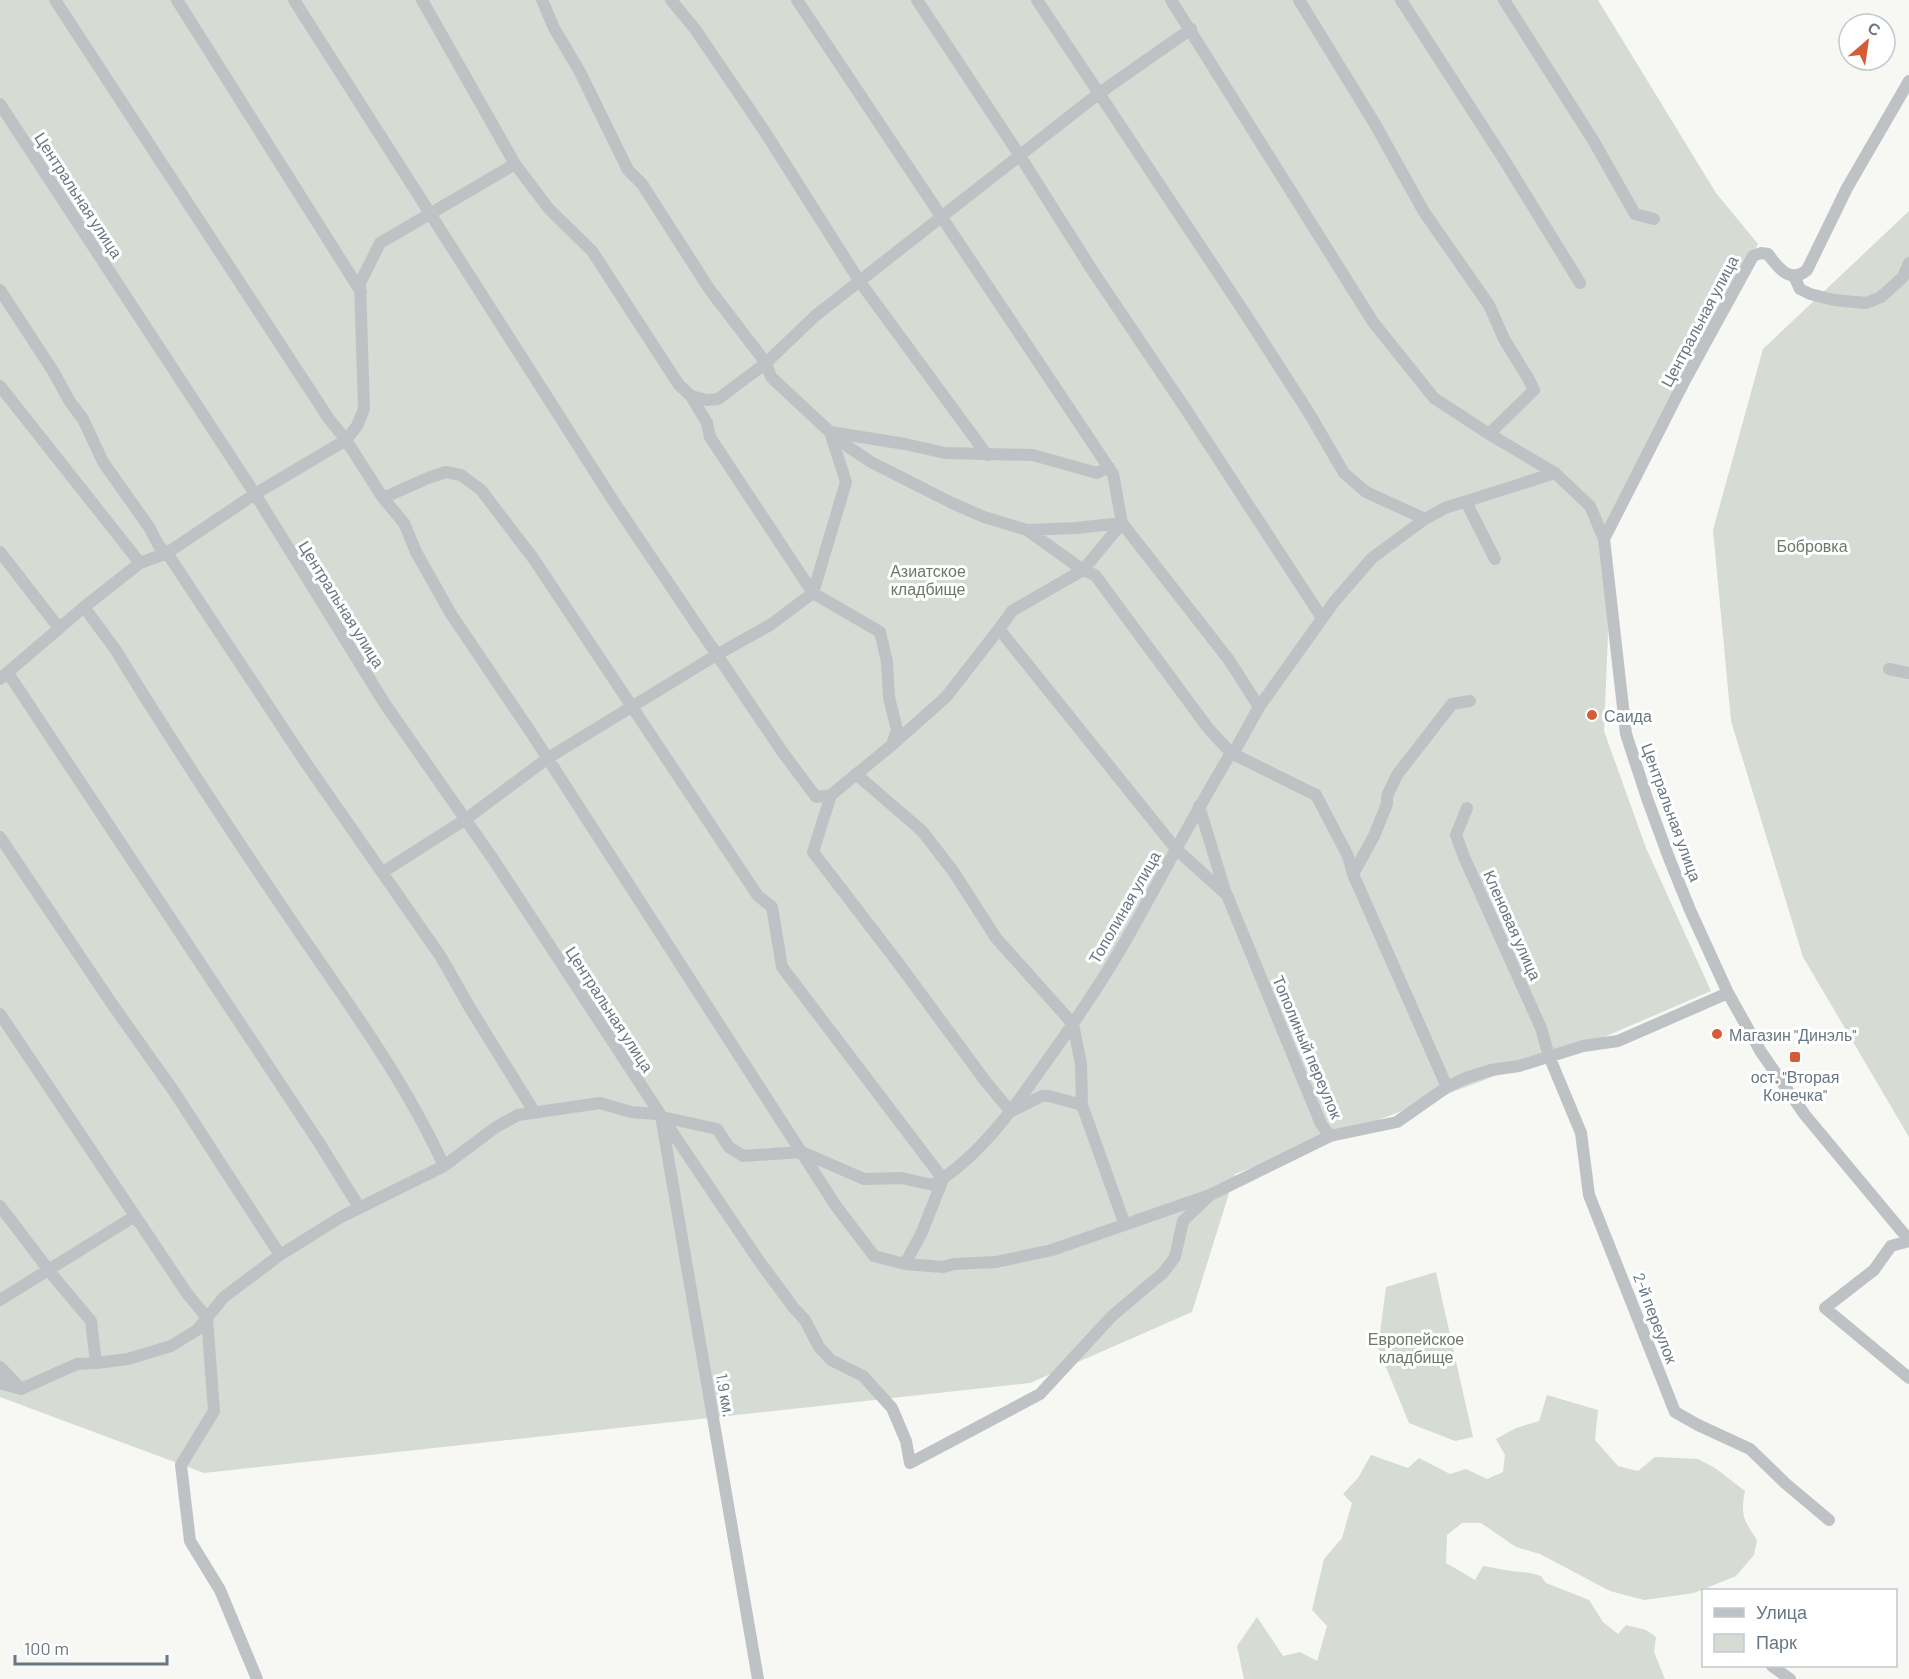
<svg xmlns="http://www.w3.org/2000/svg" width="1909" height="1679" viewBox="0 0 1909 1679" font-family="Barlow,sans-serif">
	<rect width="100%" height="100%" fill="#f7f7f4"/>
	<path fill="#d6dbd4" d="M0,0H1598L1716,193L1758,244L1685,380L1604,539L1608,633L1604,731L1646,848L1711,991L1604,1037L1561,1051L1235,1174L1192,1312L1030,1383L204,1473L0,1397Z
		M1909,211V1137L1803,957L1731,721L1713,530L1763,349Z
		M1436,1272L1473,1437L1455,1441L1409,1423L1378,1348L1386,1287Z
		M1547,1395L1598,1410L1595,1440L1618,1466L1638,1471L1655,1457L1698,1459L1715,1468L1745,1491C1740,1516 1744,1520 1757,1540L1754,1555L1736,1576L1694,1593L1644,1600L1610,1591L1540,1554L1516,1547L1481,1523H1462L1447,1535L1446,1563L1475,1580L1483,1566L1511,1571L1530,1573L1541,1576L1546,1583L1589,1600L1603,1622L1618,1634L1626,1625L1646,1630L1656,1637L1654,1652L1665,1679H1244L1237,1646L1257,1617L1283,1656L1300,1652L1317,1661L1327,1626L1312,1610L1324,1559L1342,1538L1352,1503L1343,1494L1358,1478L1371,1455L1408,1468L1419,1458L1450,1474L1466,1469L1487,1479L1503,1472L1505,1455L1496,1439L1516,1428L1539,1421Z"/>
	<g fill="none" stroke-linecap="round" stroke-linejoin="round">
		<path stroke="#bec2c5" stroke-width="12" d="M55,0L329,419L346,440L383,498L404,523L416,552L451,614L532,734L836,1206L874,1256L905,1264L943,1267L954,1264L996,1262L1052,1250L1210,1195L1330,1136L1397,1122L1447,1087L1466,1078L1491,1070L1519,1066L1583,1046L1618,1041L1728,993
			M177,0L361,292
			M294,0L614,502L781,750L816,797L831,795L813,852L899,964L986,1082L1011,1112
			M422,0L515,164
			M542,0L554,28L580,72L628,170L642,184L710,290L766,363L771,377L830,432L850,448L871,462L952,503L984,517L1027,530L1083,570L1095,575L1208,728L1231,753
			M671,0L695,29L765,132L860,282L987,455
			M797,0L1113,474L1122,523L1229,660L1259,707
			M917,0L1020,156L1092,270L1187,411L1322,618
			M1037,0L1246,315L1309,413L1344,473L1366,492L1425,519
			M1171,0L1373,322L1434,398L1489,434L1555,473L1590,506L1604,539
			M1299,0L1375,124L1424,212L1489,305L1504,339L1528,378L1534,390L1489,434
			M1401,0L1503,158L1580,283
			M1504,0L1593,140L1635,214L1654,219
			M1909,81L1847,188L1807,270C1790,284 1778,268 1768,254L1761,253L1753,256L1685,380L1604,539L1626,734L1648,801L1669,858L1690,910L1728,993L1761,1052L1805,1115L1909,1240
			M0,104L255,494L385,704L493,859L662,1117L757,1258L793,1307L805,1320L819,1347L831,1360L863,1376L892,1408L906,1441L910,1463L1040,1394L1112,1316L1163,1273L1175,1257L1183,1221L1209,1196
			M1794,276L1800,289L1810,294L1834,300L1866,303L1881,297L1903,277L1909,263
			M0,290L53,371L70,402L83,419L103,462L149,527L159,546L167,553L306,763L441,957L470,1008L535,1113
			M0,386L140,563
			M691,396L707,423L710,437L813,593L880,632L887,662L889,697L897,730L892,745L831,795
			M383,498L428,478L446,472L461,475L481,490L533,558L758,896L772,907L782,967L943,1179
			M1466,502L1495,559
			M0,552L59,628
			M84,607L115,649C172,742 232,833 293,923C347,1002 404,1079 444,1166
			M999,629L1012,611L1083,570L1122,523L1076,528L1027,530
			M1889,669L1909,673
			M8,673L318,1141L359,1207
			M0,679L84,607L140,563L167,553L255,494L346,440L357,426L364,409L360,283L380,243L515,164L549,209L592,251L679,385L691,396L707,400L718,399L766,363L815,316L1098,94L1191,29
			M892,745L946,697L999,629L1176,849L1227,895L1321,1124L1330,1136
			M1233,754L1316,795L1348,856L1353,874L1447,1087
			M856,774L922,831L953,871L996,938L1073,1024
			M1199,806L1226,894
			M1467,808L1456,835L1464,857L1541,1028L1549,1056L1581,1133L1589,1195L1675,1412L1698,1425L1750,1449L1785,1483L1829,1520
			M0,837L112,1004L173,1090L280,1255
			M383,872L466,819L548,758L718,654L770,625L813,593L846,482L830,432L905,444L945,453L1033,455L1097,473L1109,467
			M1353,874L1374,836L1387,804V796L1397,775L1452,704L1470,701
			M0,1014L186,1292L207,1318L214,1411L181,1465L190,1541L220,1590L257,1679
			M1073,1024L1081,1064L1082,1105L1125,1225
			M1012,1111L1042,1096H1049L1082,1105
			M662,1122L758,1679
			M0,1206L54,1277L91,1321L96,1363L77,1364L21,1389L0,1383
			M1909,1241L1891,1246L1874,1270L1825,1308L1909,1378
			M905,1264L922,1232L943,1179
			M0,1300L135,1216
			M96,1363L128,1359L171,1346L197,1330L224,1297L280,1255L341,1217L444,1166L496,1127L518,1115L600,1103L631,1112L656,1114L662,1117L717,1129L729,1147L743,1156L802,1152L864,1179L901,1178L933,1185C981,1155 1014,1108 1046,1062C1074,1023 1102,982 1126,940C1161,878 1194,814 1231,753L1233,754L1259,707L1334,602L1372,558L1425,519L1445,508L1555,473
			M0,1367L20,1388
			M1772,1666L1790,1679"/>
	</g>
	<g fill="#d45c37" stroke="#fff" stroke-width="2">
		<circle cx="1592" cy="715" r="6"/>
		<circle cx="1717" cy="1034" r="6"/>
		<rect x="1789" y="1051" width="12" height="12" rx="3"/>
	</g>
	<g text-anchor="middle" dominant-baseline="central" stroke-width="6" stroke-linejoin="round" paint-order="stroke">
		<g font-size="16" fill="#687782" stroke="#fff">
			<text transform="translate(79 195) rotate(57)">Центральная улица</text>
			<text transform="translate(1699 321) rotate(-62)">Центральная улица</text>
			<text transform="translate(342 604) rotate(58)">Центральная улица</text>
			<text transform="translate(1672 812) rotate(70)">Центральная улица</text>
			<text transform="translate(1124 907) rotate(-60)">Тополиная улица</text>
			<text transform="translate(1513 925) rotate(66)">Кленовая улица</text>
			<text transform="translate(610 1009) rotate(57)">Центральная улица</text>
			<text transform="translate(1308 1047) rotate(67)">Тополиный переулок</text>
			<text transform="translate(1656 1318) rotate(69)">2-й переулок</text>
			<text transform="translate(726 1395) rotate(80)">1.9 км.</text>
		</g>
		<g font-size="16" fill="#6b7a67" stroke="#fff">
			<text x="1812" y="545">Бобровка</text>
			<text x="928" y="570">Азиатское<tspan x="928" dy="18">кладбище</tspan></text>
			<text x="1416" y="1338">Европейское<tspan x="1416" dy="18">кладбище</tspan></text>
		</g>
		<g font-size="16" fill="#687782" stroke="#fff" text-anchor="start">
			<text x="1604" y="715">Саида</text>
			<text x="1729" y="1034">Магазин "Динэль"</text>
			<text x="1795" y="1076" text-anchor="middle">ост. "Вторая<tspan x="1795" dy="18">Конечка"</tspan></text>
		</g>
	</g>
	<rect x="1702" y="1589" width="195" height="78" fill="#ffffff" stroke="#c3c9cd" stroke-width="1.5"/>
	<rect x="1714" y="1608" width="30" height="9" fill="#bec2c5" stroke="#c3c9cd" stroke-width="1.5"/>
	<text x="1756" y="1619" font-size="18" fill="#687782">Улица</text>
	<rect x="1714" y="1634" width="30" height="18" fill="#d6dbd4" stroke="#c3c9cd" stroke-width="1.5"/>
	<text x="1756" y="1649" font-size="18" fill="#687782">Парк</text>
	<g transform="translate(1867 42) rotate(29)"><circle r="28" fill="#ffffff" stroke="#c3c9cd" stroke-width="1.5"/>
	<path d="M0-4.5L10 22L0 15L-10 22Z" fill="#d45c37"/>
	<text y="-9" font-size="16" font-weight="bold" text-anchor="middle" fill="#687782">С</text>
	</g>
	<path d="M15 1655v9h152v-9" fill="none" stroke="#687782" stroke-width="3"/>
	<text x="24" y="1655" font-size="18" fill="#687782" stroke="#ffffff" stroke-width="4.5" paint-order="stroke">100 m</text>
</svg>
